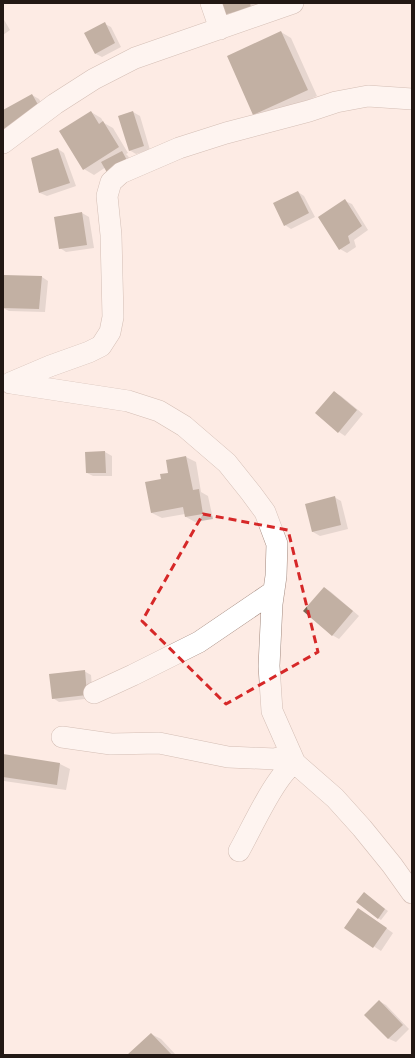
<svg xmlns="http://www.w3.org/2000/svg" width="415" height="1058" viewBox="0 0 415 1058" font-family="Signika,sans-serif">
	<rect width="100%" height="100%" fill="#fdebe4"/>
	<path fill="#0003" d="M221,3H256L258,12L231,19L224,15Z
		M3,18L10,30L3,35Z
		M105,24L111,27L121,47L102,57L96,54Z
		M281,32L291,38L317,96L264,120L254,114Z
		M32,95L39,99L47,113L3,126V112Z
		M91,112L101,118L104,123L113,128L128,153L126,154L128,156L136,169L106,167L94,175L84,169Z
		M133,112L140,116L150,150L136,154L129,150Z
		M58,149L64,153L76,186L47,196L40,193Z
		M298,192L304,196L315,217L291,229L285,225Z
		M345,201L352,204L368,230L354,240L356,247L347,253L340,249Z
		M82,213L89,217L94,248L66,252L60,248L55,217Z
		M3,276L42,277L48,281L45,312L9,311L3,308Z
		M334,392L341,396L363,414L345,436L339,432Z
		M105,452L112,456V476H93L87,473L86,453Z
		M186,457L196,462L201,492L208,496L213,519L195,522L186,517L185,514L162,518L152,513L162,480Z
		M334,497L341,501L348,529L320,536L313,532L306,505Z
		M325,588L331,592L359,616L339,639L332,635Z
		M84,671L91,675L93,698L59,702L53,698Z
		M3,755L60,764L70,769L66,790L4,781Z
		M367,895L388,911L381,920L378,918Z
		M365,913L393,933L381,951L346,928Z
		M379,1001L386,1005L409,1029L396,1042L389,1039L366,1015Z
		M151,1034L161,1039L176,1055H129Z"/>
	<path fill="#7a6855" d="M220,3H250L251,8L223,15Z
		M105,22L115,43L95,54L84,33Z
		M281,31L308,90L253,115L227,56Z
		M32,94L41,110L4,130L3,128V110Z
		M91,111L99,124L103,121L119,147L83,170L59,131Z
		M133,111L144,146L129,151L118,116Z
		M58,148L70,183L39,193L31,158Z
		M122,151L130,166L109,176L101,162Z
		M298,191L309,213L284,226L273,203Z
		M345,199L362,226L348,236L350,243L339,250L318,217Z
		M82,212L87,245L59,249L54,217Z
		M3,275L42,276L39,309L3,308Z
		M334,391L357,410L338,433L315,413Z
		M105,451L106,473H86L85,452Z
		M186,456L193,490L199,489L203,514L185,517L183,507L151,513L145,482L161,479L160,474L168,473L166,460Z
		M335,496L341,525L312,532L305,504Z
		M324,587L353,611L332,636L303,611Z
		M85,670L87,695L52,699L49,674Z
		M3,754L60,763L57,785L3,777Z
		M364,892L385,909L378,919L356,902Z
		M358,908L387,928L373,948L344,928Z
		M379,1000L403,1025L388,1039L364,1015Z
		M151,1033L172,1055H127Z"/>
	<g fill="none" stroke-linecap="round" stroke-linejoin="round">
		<g stroke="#a2887d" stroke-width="22">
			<path id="minor" d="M211,3L220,29
				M3,143L55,104L94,79L135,58L293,3
				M10,383L50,366L89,352L101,346L110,332L113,317L111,235L107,196L111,182L121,173L179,148L226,133L309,111L336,102L368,96L412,99
				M11,383L128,401L159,411L184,426L227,463L251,493L265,512L277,544L276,576L272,604L269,666L272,711L295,763L335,798L362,828L392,865L412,893
				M94,693L133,675L199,642L274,591
				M62,737L111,744L159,743L228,757L275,759L290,755
				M239,851C251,830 276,774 295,763"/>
		</g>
		<use href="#minor" stroke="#fff" stroke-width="21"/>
	</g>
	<path d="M0 0H415V1058H0ZM203,514L288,530L318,652L226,704L142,621Z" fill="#fdebe4" fill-opacity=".55" fill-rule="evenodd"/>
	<path fill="none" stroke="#d62828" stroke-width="3" stroke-dasharray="8 5" stroke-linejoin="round" d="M203,514L288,530L318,652L226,704L142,621Z"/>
	<rect width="415" height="1058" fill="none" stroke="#221814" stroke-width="8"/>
</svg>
